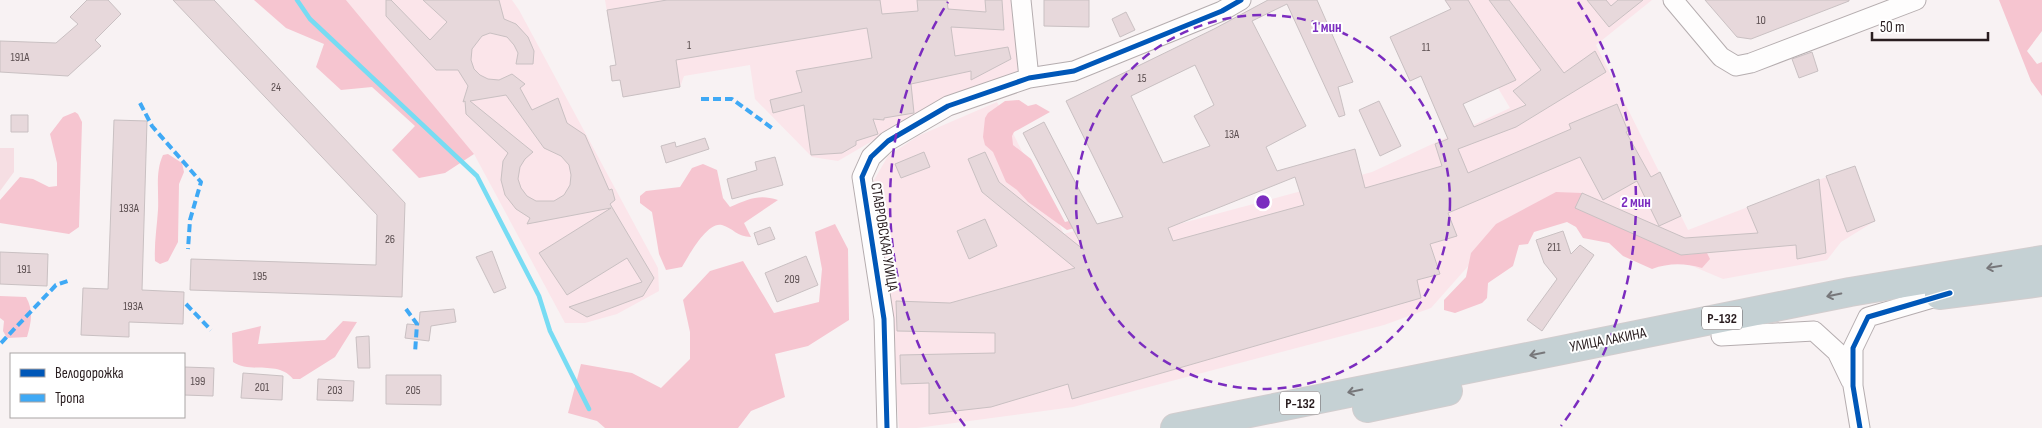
<svg xmlns="http://www.w3.org/2000/svg" width="2042" height="428" viewBox="0 0 2042 428" font-family="'Sofia Sans Condensed',sans-serif">
	<rect width="100%" height="100%" fill="#f8f2f3"/>
	<path fill="#fbe5ea" d="M346,0H512L519,10L658,268L659,291L617,314L585,323H565L474,154Z
		M605,0H1013L1018,71L946,98L838,161L812,157L755,99L750,65L684,76L680,87L623,97L620,80L612,81L610,66L616,65Z
		M1445,0H1652L1596,45L1688,230L1855,166L1875,221L1841,242L1827,260L1723,279L1550,206L1502,228L1431,308L1384,325L1073,407L917,428H899L888,293L870,187L888,156L918,136L997,102L1064,234L1148,210L1175,225L1372,172L1510,108Z"/>
	<path fill="#f6dee3" d="M0,148H14V172L0,191Z"/>
	<path fill="#f6c5d0" d="M254,0H346L474,154L445,173L419,178L392,150L415,126L372,87L341,90L316,67L324,44L286,28Z
		M1999,0H2042V31L2027,51L2037,64L2042,62V96L2031,81Z
		M1019,100L1028,106L1036,104L1050,112L1014,132L1012,136L1013,145L1031,159L1065,222L1086,217L1093,223L1067,230L1028,202L1017,190L1006,182L993,152L985,145L983,137L985,118L988,113L1005,101Z
		M75,112L78,114L82,122L79,227L69,234L0,223V200L20,177L33,179L49,187L57,186V163L50,134L63,117Z
		M168,154L182,163L184,172L179,184L178,242L168,261L160,264L155,261C154,243 157,227 158,210C159,191 155,172 163,155Z
		M703,164L717,170L723,198L730,207C749,199 759,194 778,200L744,223L751,237C737,237 733,228 722,225C707,221 688,257 682,267L666,270L659,254L652,212L640,203V196L646,191L680,187L692,168Z
		M1556,192L1582,193L1576,208L1681,255L1707,253L1710,259L1702,268C1684,263 1669,263 1652,269L1623,256L1609,243L1583,238L1576,227L1567,222L1534,232L1528,244L1519,245L1513,266L1488,283L1487,298L1482,303L1455,313L1444,310V300L1466,277L1471,253L1496,224Z
		M835,224L848,249L849,320L808,346L775,354L785,397L751,411L738,428H605L597,421L568,413L581,364L632,373L661,388L690,359V332L683,300L710,271L743,261L774,313L819,302L822,269L815,232Z
		M0,296L26,297C34,311 31,323 27,337L7,338L3,331L4,321L0,318Z
		M343,321L357,322L335,357L300,379H293C278,360 251,374 233,362L232,333L261,326L258,344L325,340Z"/>
	<g fill="none" stroke-linecap="round" stroke-linejoin="round">
		<path stroke="#77dcf3" stroke-width="4.5" d="M297,0L310,19L477,176L539,296L550,331L589,409"/>
	</g>
	<path fill="#e7d8db" stroke="#c9c0c2" fill-rule="evenodd" d="M87,0H108L121,14L95,40L101,46L68,76L0,72V41L56,43L78,24L70,17Z
		M173,0H214L405,203L402,297L190,290L191,259L376,265L377,215Z
		M386,0H391L430,40L447,22L423,0H499L504,19L516,24L528,37L534,51L533,64H516L518,53L514,45L507,37L490,33L482,36L472,49L471,60L474,69L480,75L488,79L499,80L512,74L525,84L520,88L532,110L558,98L567,123L585,135L609,190L612,189L615,200L610,204L654,278L643,296L587,317L569,307L642,282L627,258L567,295L539,253L611,208L527,224L530,218L516,209L505,195L501,180L503,161L508,153L466,114L465,101L463,102L468,86L458,70H436L386,16ZM506,95L544,148L561,156L569,165L571,175L570,185L564,195L554,201H536L527,196L521,188L518,179L520,167L525,159L533,152L470,101Z
		M667,0H880L882,14L918,11L917,0H947L948,9L986,12L985,0H1002L1004,30L951,27L955,56L1008,47L1011,59L971,80V71L911,84L914,113L884,118V120L873,119L878,134L856,141V145L842,153L811,155L804,105L773,113L770,100L802,92L796,71L872,58L867,28L676,60L680,87L623,97L620,80L612,81L610,66L616,65L607,10Z
		M1044,0H1089V27L1044,26Z
		M1268,0H1317L1353,82L1338,87L1345,115L1339,117L1287,4L1252,21L1306,126L1266,147L1277,171L1355,149L1365,188L1442,166L1435,144L1448,139L1421,76L1410,81L1390,37L1451,9L1445,0H1468L1516,80L1463,104L1474,127L1526,105L1513,91L1541,70L1489,0H1509L1564,73L1595,51L1606,72L1516,127L1458,149L1468,173L1571,129L1569,124L1617,104L1628,131L1626,132L1651,177L1660,172L1681,216L1659,226L1637,181L1603,200L1580,157L1448,213L1457,236L1430,244L1440,274L1417,280L1421,298L1072,399L1068,384L991,407L929,414V383L901,384L900,355L995,353V333L897,331L896,301L950,303L1075,268L982,192L968,159L985,152L999,182L1084,250L1023,133L1044,122L1097,224L1123,217L1066,101L1214,29ZM1195,65L1214,105L1194,116L1210,146L1163,163L1131,96ZM1295,177L1304,205L1173,241L1168,228Z
		M1587,0H1606L1611,6L1618,0H1643L1609,27Z
		M1705,0H1849V1L1751,39L1737,37Z
		M1126,12L1135,30L1120,37L1112,19Z
		M1812,52L1818,71L1799,78L1792,59Z
		M1379,101L1401,146L1380,156L1359,110Z
		M11,115H28V132H11Z
		M114,120L147,121L142,290L184,292L183,324L129,322V337L81,335L83,288L108,289Z
		M705,138L709,149L666,163L661,146L675,142L676,147Z
		M924,152L930,167L901,178L895,164Z
		M775,157L783,185L732,199L727,179L757,170L755,162Z
		M1855,166L1875,221L1847,232L1826,176Z
		M1819,179L1826,253L1797,259L1796,245L1681,255L1575,208L1582,193L1685,238L1758,233L1747,207Z
		M985,219L997,246L969,259L957,231Z
		M770,227L775,239L758,245L754,233Z
		M1563,231L1571,254L1580,245L1594,255L1542,331L1527,320L1557,279L1544,263L1536,240Z
		M492,251L506,288L494,293L476,257Z
		M0,252L48,254L47,286L0,284Z
		M806,256L818,285L777,302L765,273Z
		M454,309L456,322L431,326L429,341L405,338L407,324L419,325L420,312Z
		M369,336L370,368H358L356,337Z
		M184,367L214,368L213,396L184,395Z
		M243,373L283,376L282,400L241,398Z
		M386,375H441V405L386,404Z
		M318,379L354,381L353,401L317,400Z"/>
	<g fill="none" stroke-linecap="round" stroke-linejoin="round">
		<g stroke="#b5adaf" stroke-width="21">
			<path id="minor" d="M1021,0L1029,78
				M1673,0L1721,57L1736,66L1751,63L1916,0
				M1721,336L1814,331L1837,352L1851,381
				M887,428L884,319L862,177L871,157L888,141L948,106L1029,78L1074,71L1222,11L1241,0
				M1860,428L1853,386V348L1868,317L1950,293"/>
		</g>
		<g stroke="#d2cdce" stroke-width="30">
			<path id="highway" d="M1939,295L2042,282
				M1367,408L1448,391
				M1175,428L1850,292L2042,260"/>
		</g>
		<use href="#minor" stroke="#fefdfd" stroke-width="19"/>
		<use href="#highway" stroke="#c5d1d4" stroke-width="28"/>
		<path stroke="#3fa9f5" stroke-width="4" stroke-dasharray="8 4" stroke-linecap="butt" d="M701,99H732L772,128
			M140,103L152,126L201,182L190,220L188,249
			M186,304L211,330
			M406,309L417,324L415,353
			M1,343L56,285L71,280"/>
		<g stroke="#fff" stroke-width="8">
			<path id="cycleway" d="M887,428L884,319L862,177L871,157L888,141L948,106L1029,78L1074,71L1222,11L1241,0
				M1860,428L1853,386V348L1868,317L1950,293"/>
		</g>
		<use href="#cycleway" stroke="#0057b8" stroke-width="5"/>
	</g>
	<defs><path id="oneway-shaft" d="M-6 0H5M1.5-3L5.5 0L1.5 3" fill="none" stroke-width="1.6" stroke-linecap="round" stroke-linejoin="round" transform="scale(1.25)"/></defs>
	<g stroke="#77777a">
		<use href="#oneway-shaft" transform="translate(1994 267) rotate(170)"/>
		<use href="#oneway-shaft" transform="translate(1834 295) rotate(168)"/>
		<use href="#oneway-shaft" transform="translate(1537 354) rotate(169)"/>
		<use href="#oneway-shaft" transform="translate(1355 391) rotate(168)"/>
	</g>
	<g fill="none" stroke="#7b2cbf" stroke-width="2.5" stroke-dasharray="9 6">
		<circle cx="1263" cy="202" r="187"/>
		<path d="M965 426A373 373 0 0 1 948 2M1578 2A373 373 0 0 1 1561 426"/>
	</g>
	<g text-anchor="middle" dominant-baseline="central" stroke-width="4" stroke-linejoin="round" paint-order="stroke">
		<g font-size="12" fill="#5a4d4f">
			<text x="1761" y="20">10</text>
			<text x="689" y="45">1</text>
			<text x="1426" y="47">11</text>
			<text x="20" y="57">191А</text>
			<text x="1142" y="78">15</text>
			<text x="276" y="87">24</text>
			<text x="1232" y="134">13А</text>
			<text x="129" y="208">193А</text>
			<text x="390" y="239">26</text>
			<text x="1554" y="247">211</text>
			<text x="24" y="269">191</text>
			<text x="260" y="276">195</text>
			<text x="792" y="279">209</text>
			<text x="133" y="306">193А</text>
			<text x="198" y="381">199</text>
			<text x="262" y="387">201</text>
			<text x="335" y="390">203</text>
			<text x="413" y="390">205</text>
		</g>
		<g fill="#fff" stroke="#696162" stroke-width="1">
			<rect x="1702" y="306.5" width="40" height="23" rx="4"/>
			<rect x="1280" y="391.5" width="40" height="23" rx="4"/>
		</g>
		<g font-size="14" font-weight="bold" fill="#291d1f">
			<text x="1722" y="318">Р-132</text>
			<text x="1300" y="403">Р-132</text>
		</g>
		<g font-size="15" fill="#291d1f" stroke="#fff">
			<text transform="translate(884 237) rotate(81)">СТАВРОВСКАЯ УЛИЦА</text>
			<text transform="translate(1608 340) rotate(-11)">УЛИЦА ЛАКИНА</text>
		</g>
	</g>
	<circle cx="1263" cy="202" r="8" fill="#7b2cbf" stroke="#fff" stroke-width="2.5"/>
	<g font-size="15" text-anchor="middle" font-weight="bold" fill="#7b2cbf" stroke="#fff" stroke-width="4" stroke-linejoin="round" paint-order="stroke">
		<text x="1327" y="32">1 мин</text>
		<text x="1636" y="207">2 мин</text>
	</g>
	<rect x="10" y="353" width="175" height="65" fill="#ffffff" stroke="#a9a5a5"/>
	<rect x="20" y="369" width="25" height="8" fill="#0057b8" stroke="#a9a5a5"/>
	<text x="55" y="378" font-size="15" fill="#291d1f">Велодорожка</text>
	<rect x="20" y="394" width="25" height="8" fill="#3fa9f5" stroke="#a9a5a5"/>
	<text x="55" y="403" font-size="15" fill="#291d1f">Тропа</text>
	<path d="M1872 32v8h116v-8" fill="none" stroke="#291d1f" stroke-width="2.5"/>
	<text x="1880" y="32" font-size="15" fill="#291d1f" stroke="#ffffff" stroke-width="4" paint-order="stroke">50 m</text>
</svg>
